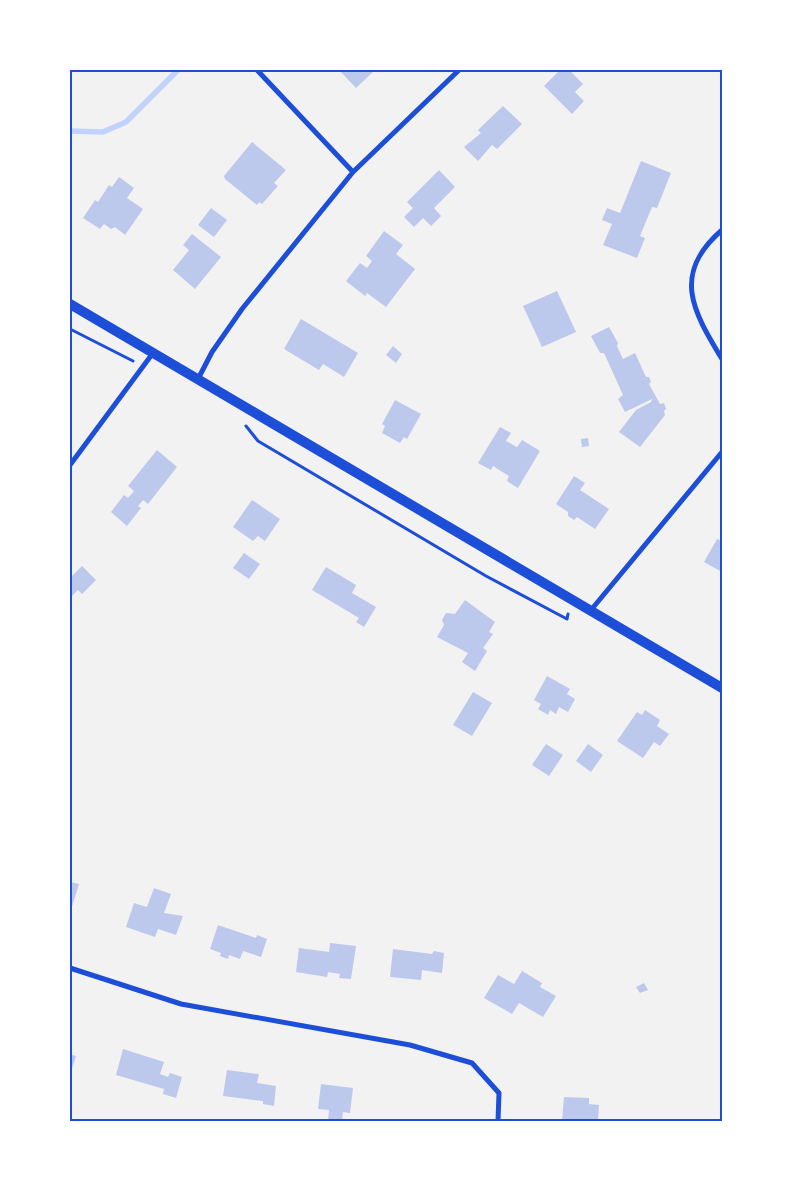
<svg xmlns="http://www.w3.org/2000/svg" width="792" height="1191" viewBox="0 0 792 1191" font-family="Rubik,sans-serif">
	<rect width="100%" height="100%" fill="#f2f2f2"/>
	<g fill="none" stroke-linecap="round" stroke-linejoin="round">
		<path stroke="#bfd3fe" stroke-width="5.5" d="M70,131L103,132L126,122L178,70"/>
	</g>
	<path fill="#bdc9ec" d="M339,70H375L356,88Z
		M560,70H569L583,84L575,92L584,101L572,114L544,86Z
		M503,106L522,124L497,149L492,145L478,161L464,147L481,133L478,130Z
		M252,142L286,170L274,183L278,186L262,204L259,202L257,205L225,179L224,176Z
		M641,161L671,173L657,208L652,207L640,236L645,238L637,258L603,245L612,224L602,220L607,208L620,213Z
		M439,170L455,187L434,208L441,216L431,226L423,218L414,227L404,217L413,208L407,202Z
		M119,177L134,188L127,198L143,209L125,235L115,227L111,229L104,224L100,229L83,218L95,200L98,202L109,185L112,187Z
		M211,208L227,220L214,237L198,225Z
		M384,231L403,245L396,254L415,269L386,307L367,293L365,296L346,281L360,263L367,268L372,261L366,256Z
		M192,234L221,257L195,289L173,270L189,250L183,245Z
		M557,291L576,332L542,347L523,306Z
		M301,319L358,353L344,377L323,364L319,370L284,349Z
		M609,327L618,343L617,346L623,359L635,353L646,377H649L651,382L649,384L660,404L664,403L666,409L664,411L665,415L640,447L619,432L636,410L651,402L652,399L625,412L618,399L623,395L604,353H600L591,336Z
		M393,346L402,354L396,363L386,355Z
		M395,400L421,414L407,439L404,437L400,443L382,433L385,426L382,424Z
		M500,427L511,433L506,441L517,447L522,440L540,451L518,488L507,481L509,476L493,466L491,470L478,463Z
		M588,438L589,446L582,447L581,439Z
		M157,450L177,467L148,504L143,500L138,506L141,508L127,526L111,512L124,495L128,498L134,491L128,486Z
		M574,476L585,483L580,490L609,509L595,529L577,517L574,520L568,516V512L556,504Z
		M252,500L280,519L265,541L258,536L253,541L233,527Z
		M717,539L722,541V572L704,562Z
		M244,553L260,564L249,579L233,568Z
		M82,566L96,580L82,594L78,590L70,598V578Z
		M326,567L356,585L352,593L376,607L364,627L356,622L359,618L312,590Z
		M465,600L495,622L489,632L493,634L483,648L487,651L475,671L462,662L468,653L437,637L444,625L442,620L446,613L455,614Z
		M547,676L570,689L567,694L575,699L568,712L559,707L556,714L550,710L548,715L538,709L541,704L534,700Z
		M473,692L492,703L472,736L453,725Z
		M645,710L660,720L657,726L669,734L660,746L654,742L643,758L617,741L637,712L642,715Z
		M546,744L563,755L549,776L532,765Z
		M588,744L603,755L591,772L576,761Z
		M70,882L79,884L70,913Z
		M154,888L171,894L164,913L183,916L176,935L158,929L155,937L126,927L134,903L147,907Z
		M218,925L256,938L257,935L267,939L261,957L243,951L240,959L229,955L228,959L220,956L221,953L210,949Z
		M330,943L356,946L351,979L339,978L340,974L328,972L327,977L296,972L299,948L329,952Z
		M393,949L432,954L434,951L444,953L442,973L422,970L421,980L390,977Z
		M522,971L542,983L540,987L556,996L543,1017L519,1003L512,1014L484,998L498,975L514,984Z
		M644,983L648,990L640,993L636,987Z
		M123,1049L164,1062L160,1074L168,1077L170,1073L182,1077L176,1098L163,1094L164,1089L116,1075Z
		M70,1054L76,1056L70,1075Z
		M227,1070L259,1074L257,1083L276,1086L274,1106L263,1104V1101L223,1096Z
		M321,1084L353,1088L350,1113L343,1112L342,1121H328L329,1110L318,1109Z
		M564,1097L589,1098V1104L599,1105L598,1121H562Z"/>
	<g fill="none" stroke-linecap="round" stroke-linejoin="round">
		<path stroke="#1d4ed8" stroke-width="3" d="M70,329L133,361
			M246,426L258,441L486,576L567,619L568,614"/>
		<path stroke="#1d4ed8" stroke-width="5" d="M257,70L353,172
			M722,230C671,274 693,311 722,359
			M198,379L212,352L242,309L353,172L459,70
			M70,465L153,353
			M591,610L722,452
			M70,968L181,1004L410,1045L472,1063L499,1093L498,1121"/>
		<path stroke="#1d4ed8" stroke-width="10" d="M70,304L722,688"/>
	</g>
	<rect width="792" height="1191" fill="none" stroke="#ffffff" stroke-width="142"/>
	<rect x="71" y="71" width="650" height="1049" fill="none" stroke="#1d4ed8" stroke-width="2"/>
</svg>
